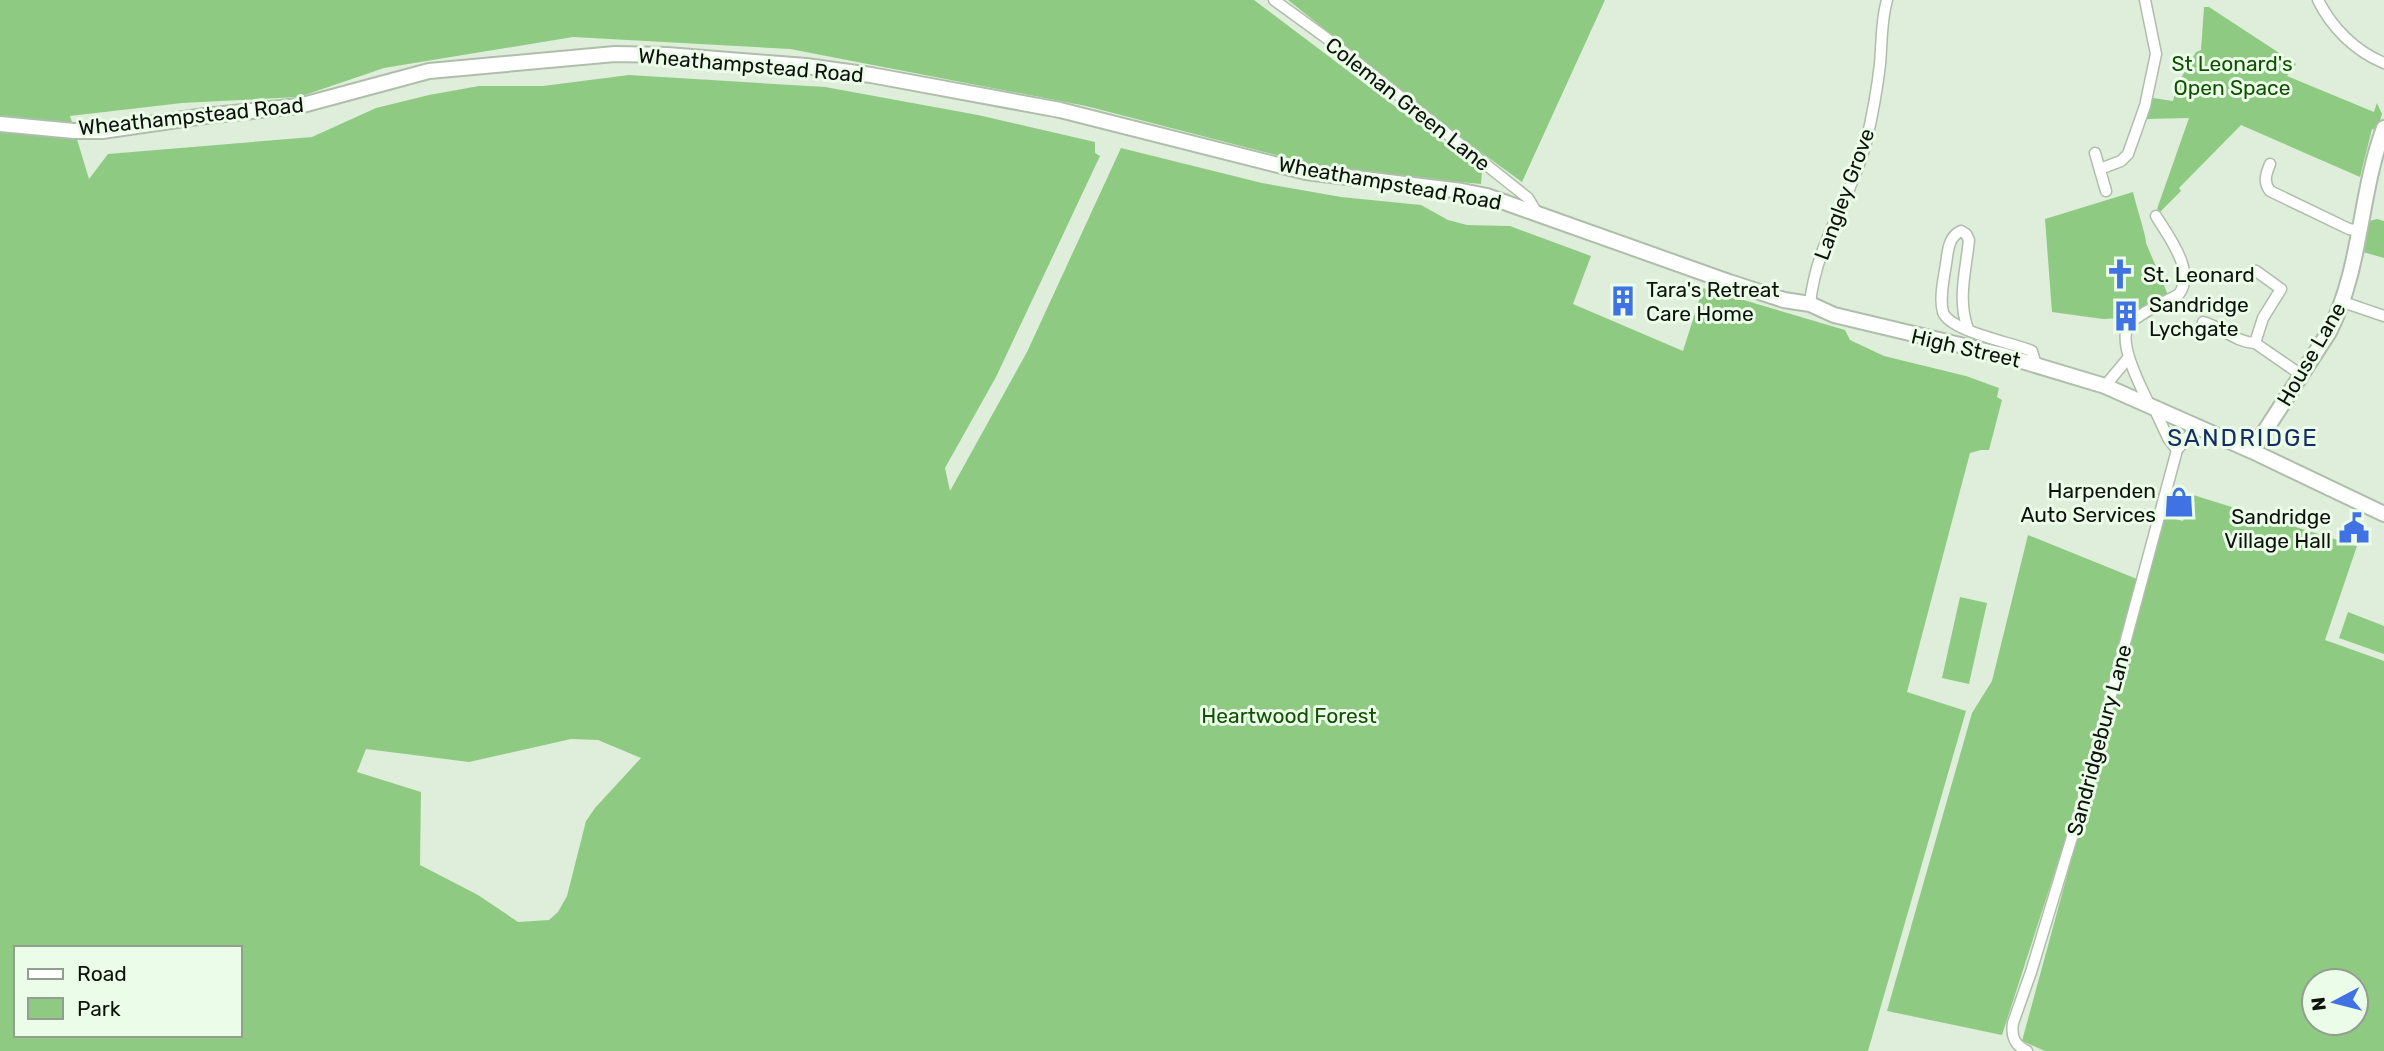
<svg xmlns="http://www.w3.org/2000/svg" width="2384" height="1051" viewBox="0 0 2384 1051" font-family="Rubik,sans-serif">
	<rect width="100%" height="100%" fill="#deeeda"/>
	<path fill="#8fca83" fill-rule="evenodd" d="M0,0H1254L1482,172L1481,184L1330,169L1086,106L790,49L573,37L384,68L299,97L182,103L70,116L89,179L108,154L312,137L376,108L429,95L479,86H543L629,75L825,87L978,115L1095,142V153L1100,156L996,377L945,468L950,491L1027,352L1121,148L1262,183L1341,197L1421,205L1448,220L1467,225L1510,226L1591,256L1573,304L1683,351L1703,288L1845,330L1850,340L1884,356L1966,376L1999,388L1997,397L2002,400L1989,450H1981L1970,453L1907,692L1966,711L1868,1051H0ZM571,739L598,740L641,758L595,808L586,821L567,896L558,912L549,920L518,922L478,895L420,865L421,792L357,772L366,749L469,762ZM16,948H240V1035H16Z
		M1288,0H1605L1522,182L1460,137Z
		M2204,7H2209L2296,64L2287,76L2374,112L2377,103L2382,114L2377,131L2372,129L2360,177L2241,125L2179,188L2181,191L2160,212L2157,209L2189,118L2147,119L2153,98L2173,101L2177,85L2196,52L2201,50Z
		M2133,192C2135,202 2147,238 2146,243L2168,295L2125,318L2103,319L2052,312L2045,219Z
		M2377,219L2384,221V258L2363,252L2369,221Z
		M2190,494L2357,546L2325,640L2384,661V1051H2045L2022,1041L2165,516L2183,521ZM2356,981V1023H2314V981Z
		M2028,535L2137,579L2070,825L2002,1035L1887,1011L1972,713L1992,681Z
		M1960,597L1987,603L1969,684L1942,678Z
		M2348,612L2384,626V654L2339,638Z"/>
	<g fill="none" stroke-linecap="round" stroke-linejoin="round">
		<g stroke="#aebeab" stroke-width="13">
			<path id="street" d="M1274,0L1325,37L1528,198L1537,213
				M2318,0C2332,28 2355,51 2384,63
				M2095,153L2106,191
				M2270,164C2266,174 2263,182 2270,191L2349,229L2360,231
				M2100,169L2121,161L2128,154L2145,106L2156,54L2145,0
				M2256,271L2281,289L2263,318L2255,343L2300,374
				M2343,302L2384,316
				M1810,304C1816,243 1850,201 1866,143C1872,117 1877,91 1880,64C1882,42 1881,21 1887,0
				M2203,322C2222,327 2235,342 2255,343
				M1968,329C1957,300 1966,270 1969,240L1966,234L1961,231C1948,237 1948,251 1946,264C1944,278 1939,298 1943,312C1949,331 2013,343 2032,351L2036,365
				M2105,386L2129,357
				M2149,404C2141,387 2118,344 2128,326C2135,315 2167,301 2179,294C2196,271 2168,236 2156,216
				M2154,408L2168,438L2177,450
				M2027,1051C2014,1045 2011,1036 2013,1023L2031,972L2079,814L2177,450L2196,427"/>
		</g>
		<g stroke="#aebeab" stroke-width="18">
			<path id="secondary" d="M0,124L74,131H102L205,116L299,106L429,71L615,54L667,55L806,66L871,75L1060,110L1306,172L1462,191L1487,196L1729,282L1784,300L1810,304L1834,315L2002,355L2105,386L2252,451L2384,514
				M2252,451L2329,332C2362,268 2359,195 2384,128"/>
		</g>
		<use href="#street" stroke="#fff" stroke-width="10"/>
		<use href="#secondary" stroke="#fff" stroke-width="14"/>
	</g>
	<defs>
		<g id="church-bare" transform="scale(2.415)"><path d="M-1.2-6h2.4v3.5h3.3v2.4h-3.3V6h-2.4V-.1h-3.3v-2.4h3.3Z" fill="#4072e3" stroke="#ebfce8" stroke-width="2.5" paint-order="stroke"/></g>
		<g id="building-bare" transform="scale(2.415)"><path d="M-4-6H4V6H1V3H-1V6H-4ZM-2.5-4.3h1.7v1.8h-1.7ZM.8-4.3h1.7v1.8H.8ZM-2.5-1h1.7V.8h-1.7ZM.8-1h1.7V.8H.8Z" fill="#4072e3" stroke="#ebfce8" stroke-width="2.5" paint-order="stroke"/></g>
		<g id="shop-bare" transform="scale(2.415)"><path d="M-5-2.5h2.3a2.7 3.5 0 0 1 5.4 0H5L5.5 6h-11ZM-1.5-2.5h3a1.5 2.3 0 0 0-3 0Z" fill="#4072e3" stroke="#ebfce8" stroke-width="2.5" paint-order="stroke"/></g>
		<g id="civic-bare" transform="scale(2.415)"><path d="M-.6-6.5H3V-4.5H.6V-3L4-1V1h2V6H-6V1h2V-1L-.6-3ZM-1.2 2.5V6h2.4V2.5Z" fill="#4072e3" stroke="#ebfce8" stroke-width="2.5" paint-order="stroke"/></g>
	</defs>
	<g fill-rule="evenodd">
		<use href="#church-bare" x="2120" y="274"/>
		<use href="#building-bare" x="1623" y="301"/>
		<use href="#building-bare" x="2126" y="316"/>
		<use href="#shop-bare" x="2179" y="502"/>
		<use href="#civic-bare" x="2354" y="528"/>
	</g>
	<g text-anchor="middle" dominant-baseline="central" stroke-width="6" stroke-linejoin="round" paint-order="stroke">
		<g font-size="21" fill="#105100" stroke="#ebfce8">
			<text x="2232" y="63">St Leonard's<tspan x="2232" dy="24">Open Space</tspan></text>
			<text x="1289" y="715">Heartwood Forest</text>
		</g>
		<g font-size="21" fill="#0d120c" stroke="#ebfce8">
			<text transform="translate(751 65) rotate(5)">Wheathampstead Road</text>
			<text transform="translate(1408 104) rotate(38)">Coleman Green Lane</text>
			<text transform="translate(191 116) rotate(-6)">Wheathampstead Road</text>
			<text transform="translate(1390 183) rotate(10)">Wheathampstead Road</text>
			<text transform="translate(1844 194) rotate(-70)">Langley Grove</text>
			<text transform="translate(1966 348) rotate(13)">High Street</text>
			<text transform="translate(2311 354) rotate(-60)">House Lane</text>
			<text transform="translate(2099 740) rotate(-75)">Sandridgebury Lane</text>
		</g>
		<g font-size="21" fill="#0d120c" stroke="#ebfce8" text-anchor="start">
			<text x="2143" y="274">St. Leonard</text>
			<text x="1646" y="289">Tara's Retreat<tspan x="1646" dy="24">Care Home</tspan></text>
			<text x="2149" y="304">Sandridge<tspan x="2149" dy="24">Lychgate</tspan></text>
			<text x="2156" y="490" text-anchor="end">Harpenden<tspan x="2156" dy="24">Auto Services</tspan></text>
			<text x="2331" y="516" text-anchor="end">Sandridge<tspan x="2331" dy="24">Village Hall</tspan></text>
		</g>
		<g font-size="24" letter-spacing="2" fill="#152d63" stroke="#ebfce8">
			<text x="2243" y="438">SANDRIDGE</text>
		</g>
	</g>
	<rect x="14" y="946" width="228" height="91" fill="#ebfce8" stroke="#929e90" stroke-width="2"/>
	<rect x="28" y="969" width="35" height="10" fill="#ffffff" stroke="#929e90" stroke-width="2"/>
	<text x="77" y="981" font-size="21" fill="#0d120c">Road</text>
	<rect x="28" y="998" width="35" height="21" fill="#8fca83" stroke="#929e90" stroke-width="2"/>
	<text x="77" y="1016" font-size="21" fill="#0d120c">Park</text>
	<g transform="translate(2335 1002) rotate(263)"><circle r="33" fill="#ebfce8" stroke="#929e90" stroke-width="2"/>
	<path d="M0-5L12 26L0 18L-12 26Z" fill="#4072e3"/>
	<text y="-10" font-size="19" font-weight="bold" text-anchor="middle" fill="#0d120c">N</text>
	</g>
</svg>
